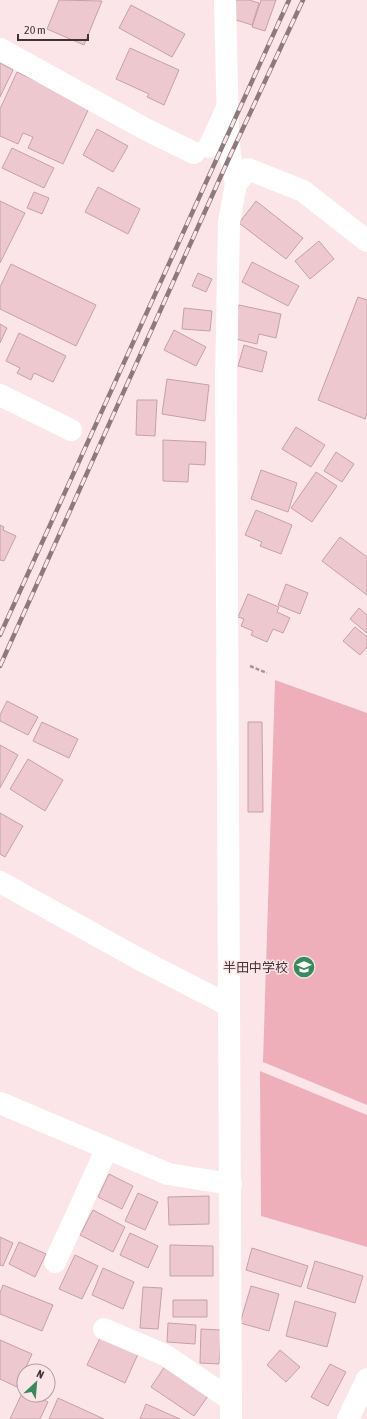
<svg xmlns="http://www.w3.org/2000/svg" width="367" height="1419" viewBox="0 0 367 1419" font-family="'Asap Condensed','Noto Sans JP',sans-serif">
	<rect width="100%" height="100%" fill="#fce5e9"/>
	<path fill="#eeafbb" d="M275,680L367,713V1105L263,1062Z
		M260,1071L367,1115V1247L261,1216Z"/>
	<path fill="#edc8cf" stroke="#c4a1a7" d="M59,0L102,1L84,45L47,29Z
		M235,0H249L259,3L252,25L233,19Z
		M261,0H276L265,31L252,27Z
		M131,5L185,34L172,57L119,28Z
		M130,48L179,70L164,105L147,97L149,94L116,79Z
		M0,63L13,70L0,97Z
		M17,72L90,106L63,164L28,148L33,137L23,133L18,144L0,136V109Z
		M97,129L128,146L113,172L83,155Z
		M12,148L54,168L44,188L2,168Z
		M98,187L140,209L128,234L85,212Z
		M34,192L49,198L42,214L27,208Z
		M0,201L25,213L0,263Z
		M256,201L303,238L286,259L239,223Z
		M319,241L334,259L310,279L295,261Z
		M252,262L299,286L288,306L242,282Z
		M11,264L96,305L76,346L0,309V287Z
		M198,273L212,279L206,292L192,286Z
		M358,297L367,300V413L365,419L318,400Z
		M239,305L281,314L276,338L259,334L257,344L231,338Z
		M184,308L212,311L210,331L182,329Z
		M0,324L7,328L0,343Z
		M174,330L206,347L196,366L164,350Z
		M19,333L66,356L53,382L34,373L31,380L17,373L20,368L6,361Z
		M244,345L267,352L262,372L238,366Z
		M167,379L209,385L205,421L162,414Z
		M137,400H157L155,436L136,435Z
		M296,427L325,445L311,467L282,449Z
		M163,440L206,442L205,465L189,464L188,482L163,481Z
		M336,452L354,464L342,482L324,471Z
		M261,470L297,483L288,512L251,499Z
		M316,472L337,486L312,522L291,508Z
		M256,510L292,525L281,554L260,546L262,542L245,535Z
		M0,525L4,527L3,530L16,536L4,561L0,560Z
		M340,537L367,557V595L322,561Z
		M286,584L308,593L300,614L278,605Z
		M248,594L279,607L277,612L290,618L283,633L273,629L267,642L251,635L253,631L241,626L244,619L238,617Z
		M359,608L367,615V633L350,619Z
		M355,627L367,637V647L360,655L343,641Z
		M7,701L38,717L28,735L0,721V715Z
		M42,722L78,739L69,758L33,741Z
		M248,722H262L263,812H248Z
		M0,745L18,755L0,788Z
		M28,759L63,780L45,811L10,789Z
		M0,813L23,826L5,857L0,854Z
		M109,1174L133,1186L122,1209L98,1197Z
		M138,1193L158,1202L145,1230L125,1221Z
		M209,1196V1224L169,1225L168,1197Z
		M93,1210L125,1227L113,1252L80,1235Z
		M130,1233L158,1246L148,1268L120,1255Z
		M0,1237L13,1243L3,1266L0,1265Z
		M19,1242L46,1254L35,1277L9,1264Z
		M170,1245L213,1246V1276H170Z
		M252,1248L308,1266L301,1287L246,1270Z
		M75,1255L98,1266L82,1299L59,1289Z
		M315,1261L363,1276L355,1303L307,1288Z
		M103,1268L134,1282L123,1309L92,1295Z
		M3,1285L53,1305L42,1331L0,1314V1293Z
		M251,1286L279,1294L269,1331L240,1323Z
		M143,1287L162,1288L158,1329L140,1328Z
		M173,1300H207V1317H173Z
		M295,1301L336,1313L327,1347L286,1336Z
		M168,1323L196,1325L195,1344L167,1342Z
		M201,1329L221,1330L219,1364L200,1363Z
		M101,1336L138,1354L125,1383L87,1365Z
		M0,1340L32,1354L17,1387L0,1379Z
		M280,1350L300,1367L286,1382L267,1365Z
		M330,1364L346,1372L328,1406L311,1397Z
		M165,1366L208,1396L194,1416L151,1387Z
		M23,1391L24,1395H33L48,1402L40,1419H10Z
		M58,1398L104,1419H49Z
		M146,1404L180,1419H140Z"/>
	<g fill="none" stroke-linecap="round" stroke-linejoin="round">
		<path stroke="#a79497" stroke-width="2.5" stroke-dasharray="4 2" stroke-linecap="butt" d="M250,666L267,673"/>
		<path stroke="#fff" stroke-width="22" d="M225,0L228,130L230,156L236,184L229,222L226,380L231,1419
			M0,49L145,129L194,153
			M209,147L226,110
			M236,184L248,169L303,191L367,241
			M0,395L71,430
			M0,882L139,959L228,1005
			M0,1103L168,1174L231,1184
			M55,1262L107,1148
			M104,1329L165,1355L231,1400
			M348,1419L367,1379"/>
		<g stroke="#8c7a7d" stroke-width="4.5">
			<path id="rail" d="M0,635L289,0
				M0,666L230,156L303,0"/>
		</g>
		<use href="#rail" stroke="#fce5e9" stroke-width="3" stroke-dasharray="9" stroke-linecap="butt"/>
	</g>
	<defs>
		<g id="school-disc" transform="scale(1.15)"><circle r="9.5" fill="#378a5c" stroke="#fce5e9"/><path d="M0-5L7-2L0 1L-7-2ZM-4 1L0 2.5L4 1V4Q0 6-4 4Z" fill="#fff"/></g>
	</defs>
	<g fill-rule="evenodd">
		<use href="#school-disc" x="304" y="967"/>
	</g>
	<g text-anchor="middle" dominant-baseline="central" stroke-width="3" stroke-linejoin="round" paint-order="stroke">
		<g font-size="13" fill="#413335" stroke="#fce5e9" text-anchor="end">
			<text x="288" y="967">半田中学校</text>
		</g>
	</g>
	<g transform="translate(36 1383) rotate(26)"><circle r="19" fill="#fce5e9" stroke="#b19ea1"/>
	<path d="M0-3L7 15L0 10L-7 15Z" fill="#378a5c"/>
	<text y="-6" font-size="11" font-weight="bold" text-anchor="middle" fill="#413335">N</text>
	</g>
	<path d="M18 34v6h70v-6" fill="none" stroke="#413335" stroke-width="2"/>
	<text x="24" y="34" font-size="12" fill="#413335" stroke="#fce5e9" stroke-width="3" paint-order="stroke">20 m</text>
</svg>
